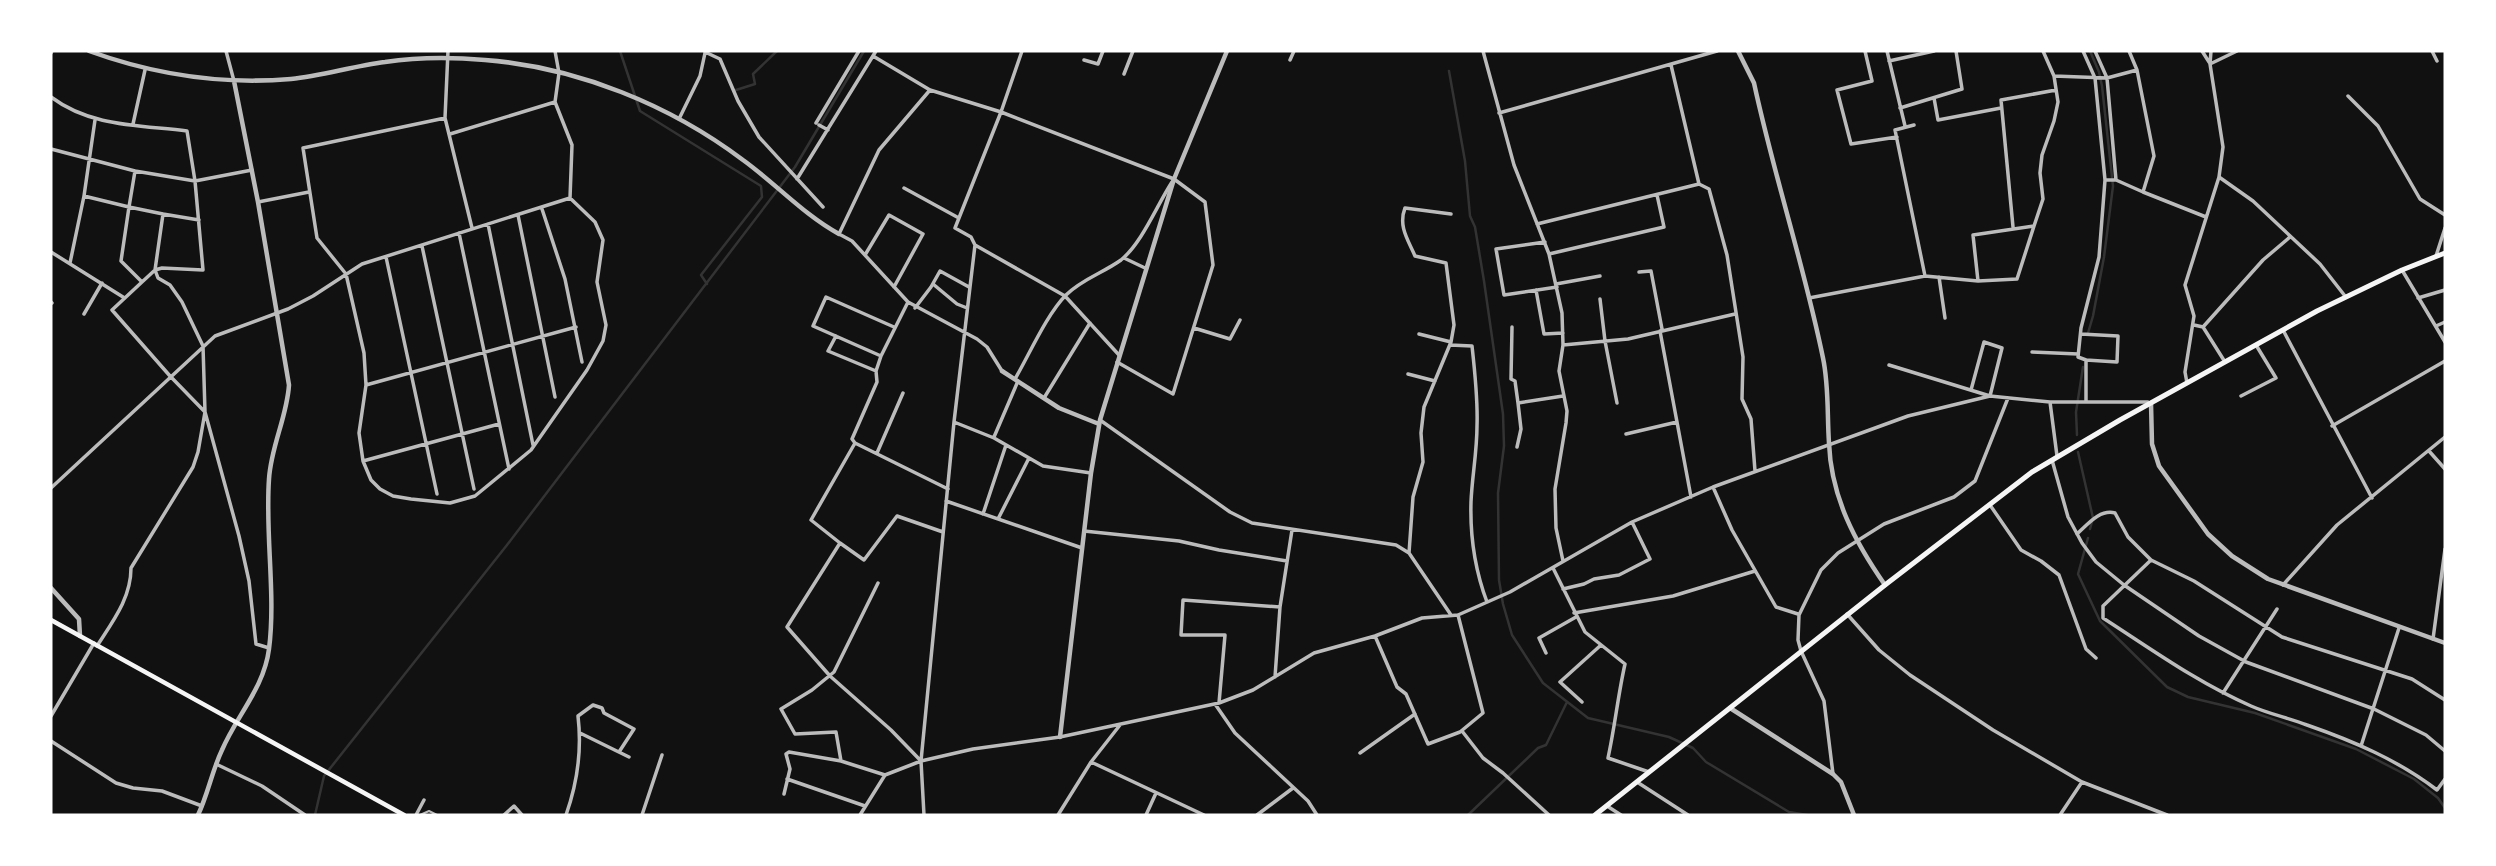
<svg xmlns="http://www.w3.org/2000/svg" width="2496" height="866" viewBox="0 0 2496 866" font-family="Figtree,sans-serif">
	<rect width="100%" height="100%" fill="#111"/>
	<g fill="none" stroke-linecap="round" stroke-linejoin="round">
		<path stroke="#333" stroke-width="2.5" d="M620,51L640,111L761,186L762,197L701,275L707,284
			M1449,71L1465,161L1470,216L1475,227L1484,281L1503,414L1504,446L1498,493L1499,580L1503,604L1512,635L1543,683L1588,718L1669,737L1693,748L1706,762L1789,812L1807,815
			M736,90L755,84L753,74L777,51
			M2088,333L2093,316L2104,257L2113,186L2102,86L2099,72L2090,51
			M2077,435L2076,412L2083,367
			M2078,452L2093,518L2090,529
			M2088,538L2078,574L2100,621L2167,687L2188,697L2255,713L2356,749L2414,779L2438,798L2445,808
			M315,815L324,776L507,545L795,167L864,51
			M1468,815L1538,748L1546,745L1567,702"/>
		<path stroke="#bcbcbc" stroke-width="2" d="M420,815L429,811L437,815"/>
		<path stroke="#bcbcbc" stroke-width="3.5" d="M226,51L234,81
			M448,51L445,118L472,228
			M1483,51L1514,165L1549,254L1562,313L1563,345L1559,371L1567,411L1566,423L1555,489L1556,528L1563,561
			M1865,51L1872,81L1837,90L1851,144L1897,137
			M1887,51L1905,126
			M2043,51L2054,76
			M2083,51L2095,78L2105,180L2099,257L2081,328L2078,357L2086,360V402
			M2095,51L2107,78L2116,180
			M2202,51L2209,62
			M2432,51L2437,61
			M705,52L720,59L738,101L759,137L823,207
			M51,53L52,51
			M873,56L930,90L1001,112L1174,179L1205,202L1213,265L1173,394L1117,362
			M1084,60L1098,64L1103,51
			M1290,60L1294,51
			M1889,61L1934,51
			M2210,64L2237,51
			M1671,65L1699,184L1709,189L1727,255L1743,357L1742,399L1751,419L1755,471
			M1124,74L1133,51
			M930,90L879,150L839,234L852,241L908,302L977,339L987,347L1002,371
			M2348,96L2378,126L2420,199L2445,215
			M51,97C91,127 139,125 187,131L195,181L203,270L162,268L155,270L142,282
			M1934,98L1938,120L2001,108
			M555,102L572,145L570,198
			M1900,108L1962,89L1956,51
			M1499,113L1717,51
			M679,119L700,76L705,53
			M816,123L859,51
			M133,124L145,70
			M819,125L828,130
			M1914,125L1895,130L1925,276
			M450,134L555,102L559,73L555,51
			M51,149L135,171L129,207L163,214L155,270L158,278L170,285L182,302L203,346L205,412L198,452L193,467L131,568C131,598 113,621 97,646
			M135,171L195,181L252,170
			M2219,177L2253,201L2320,264L2345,296
			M797,179L876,51
			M2105,180H2116L2143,192L2154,156L2137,70L2129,51
			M904,188L957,217
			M2143,192L2206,217
			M84,196L129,207L121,261L142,282L112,310L170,376L205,412L239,536L249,581L256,644L269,648
			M258,202L309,192
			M542,209L565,279L582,362
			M163,214L199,220
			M518,215L555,397
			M488,224L533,445
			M1537,224L1699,184
			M2013,227L2001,100L2056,90
			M459,233L509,469
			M1545,242L1496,249L1504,295L1557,287
			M975,245L1065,296L1119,355
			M422,246L474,489
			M51,252L123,297
			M1549,254L1664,227L1657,195
			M865,255L889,215L923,234L894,287
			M2436,256L2445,228
			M386,257L437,494
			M1124,258L1145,268
			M70,263L84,196L95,120
			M2402,270L2445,342
			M1639,272L1651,271L1662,329
			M1939,277L1945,318
			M1978,281L2017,279L2034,226
			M933,284L957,304L967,308
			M1556,284L1600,276
			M1536,290L1544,334L1563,333
			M1809,298L1925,276L1978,281L1973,235L2034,226L2043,199L2040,173L2042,155L2054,121L2058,102L2054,76L2107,78L2137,70
			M2418,298L2445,290
			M1600,299L1605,341L1617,403
			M51,302L52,303
			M908,302L881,356L876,371L877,382L852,439L855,443L948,489
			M915,308L931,287L940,271L969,287
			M84,314L102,283
			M2194,325L2203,327L2225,362
			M2436,326L2445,322
			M1512,327L1511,379L1515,381L1518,403L1563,396
			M2203,327L2263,260L2290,237
			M1194,328L1230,339L1240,320
			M2283,330L2372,498
			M1660,331L1691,497
			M1419,334L1451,342
			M2081,334L2118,336L2117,362L2086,360
			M836,336L828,351L876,371
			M1450,345L1472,346C1475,373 1478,399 1477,426C1477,452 1472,477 1471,502C1470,536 1475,570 1487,602
			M1563,345L1628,339L1735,314
			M2032,352L2078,354
			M881,356L813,326L826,297L894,327
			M1889,365L1990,396L2002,348L1984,342L1971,390
			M1408,374L1435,381
			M1015,379C1029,355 1047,314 1066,295C1082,279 1103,273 1121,260C1142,243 1157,205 1172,182
			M2187,383L2185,372L2194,316L2185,285L2219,177L2223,147L2210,64L2211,51
			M366,385L576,327
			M2241,396L2276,378L2256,345
			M1044,398L1090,323
			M2050,402L2057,456
			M1100,420L1230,512L1252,523L1396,545L1409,553L1451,615
			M954,422L994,438L1043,466L1091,473
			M2332,426L2445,361
			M1626,434L1677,422
			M994,437L1018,381
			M855,443L811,520L840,543L787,627L830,676L891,730L921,761L924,815
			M1517,447L1521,429L1518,403
			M2429,451L2445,469
			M877,453L903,393
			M2052,460L2068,517L2082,543L2096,562L2124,585L2199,636L2246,662L2374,709L2426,735L2445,751
			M363,461L499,424
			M1713,487L1732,530L1776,607L1798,614
			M51,488L215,336L288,309L313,296L362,264L570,198L595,222L603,240L597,282L606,325L603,341L587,370L531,450L475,496L450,503L411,499L393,496L380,489L371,480L363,461L359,433L366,385L364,353L346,274L317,238L303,148L445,118
			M946,501L1082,548
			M1990,505L2021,550L2041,561L2059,575L2086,649L2096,658
			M983,514L1006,445
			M998,519L1029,458
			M1084,531L1179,541L1219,550L1287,561
			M2077,534C2088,524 2100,509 2115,513L2128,537L2151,560L2194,581L2282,637L2412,679L2445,700
			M840,543L864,560L897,516L943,532
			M1409,553L1413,497L1423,462L1421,433L1424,407L1451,342L1454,325L1446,263L1415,256C1408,240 1398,226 1405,208L1451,214
			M2151,560L2103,606V618C2151,649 2198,683 2251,706C2269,714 2289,718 2307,725C2353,741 2398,760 2437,790L2445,779
			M1553,568L1585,632L1625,664C1618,695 1615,726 1608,758L1649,772
			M2283,585L2337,525L2445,437
			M1563,589L1584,584L1594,579L1619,575L1650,559L1632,522
			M1574,613L1673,596L1755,571
			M1847,614L1879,650L1910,675L1993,730L2082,782L2167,815
			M1375,636L1397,687L1406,694L1428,744L1460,732L1483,713L1458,615
			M2433,639L2445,549
			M1546,653L1539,638L1576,617
			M1275,677L1280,607L1292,530
			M2223,693L2277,609
			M1582,702L1560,682L1601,645
			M1219,703L1225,635H1181L1183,600L1280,607
			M1215,704L1235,733L1308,801L1317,815
			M51,716L94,643
			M1462,731L1483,758L1503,773L1549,815
			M580,733L629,757
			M51,741L116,783L133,788L162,791L202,806
			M2361,746L2399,628
			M1360,753L1415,714
			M841,761L836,732L795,734L781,709L812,690L834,672L878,583
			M921,761L954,422L975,245L971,237L955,228L1001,112L1022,51
			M1091,762L1204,815
			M216,764L262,786L305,815
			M1833,774L1824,701L1801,651L1798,640L1799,615L1821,570L1838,553L1884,524L1954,497L1975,481L2008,398
			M787,779L865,806
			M1637,782L1688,815
			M784,794L790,769L786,754L789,752L841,761L885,775
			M1607,806L1621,815
			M416,815L424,800
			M504,815L514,806L522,815
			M566,815C577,784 582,750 578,716L593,705L602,708L604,713L634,729L619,752
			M642,815L662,755
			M860,815L885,775L921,761L973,749L1060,737L1219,703L1253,690L1314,653L1375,636L1422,618L1458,615L1510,592L1632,522L1713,487L1908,416L1990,396L2050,402H2148
			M1058,815L1091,762L1120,725
			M1146,815L1156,793
			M1257,815L1293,788
			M2060,815L2082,782"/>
		<path stroke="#bcbcbc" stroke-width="4.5" d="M89,51C155,75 220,85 291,79C322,76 353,66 385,62C418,57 452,57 485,60C577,67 670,105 743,160C775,183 804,215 839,234
			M1738,51L1754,83C1774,176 1804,265 1823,358C1829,386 1827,415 1829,443C1831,497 1855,542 1885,585
			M1002,371L1059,408L1099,424
			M2151,403L2152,444L2159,466L2208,534L2232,556L2268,579L2445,643
			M51,588L79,619L80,636
			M1730,708L1833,774L1841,782L1854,815
			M1060,737L1091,473L1100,420L1174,179L1227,51
			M198,815C208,794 212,771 222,750C237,715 264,688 269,649C276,595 265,534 269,479C271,446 287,417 289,385L258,202L234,81"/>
		<path stroke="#f5f5f5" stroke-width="4.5" d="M51,620L404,815"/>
		<path stroke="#f5f5f5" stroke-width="5" d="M1595,815L1885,585L2032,472L2120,420L2317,311L2402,270L2445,253"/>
	</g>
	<rect width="2496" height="866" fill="none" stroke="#ffffff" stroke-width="105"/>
</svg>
